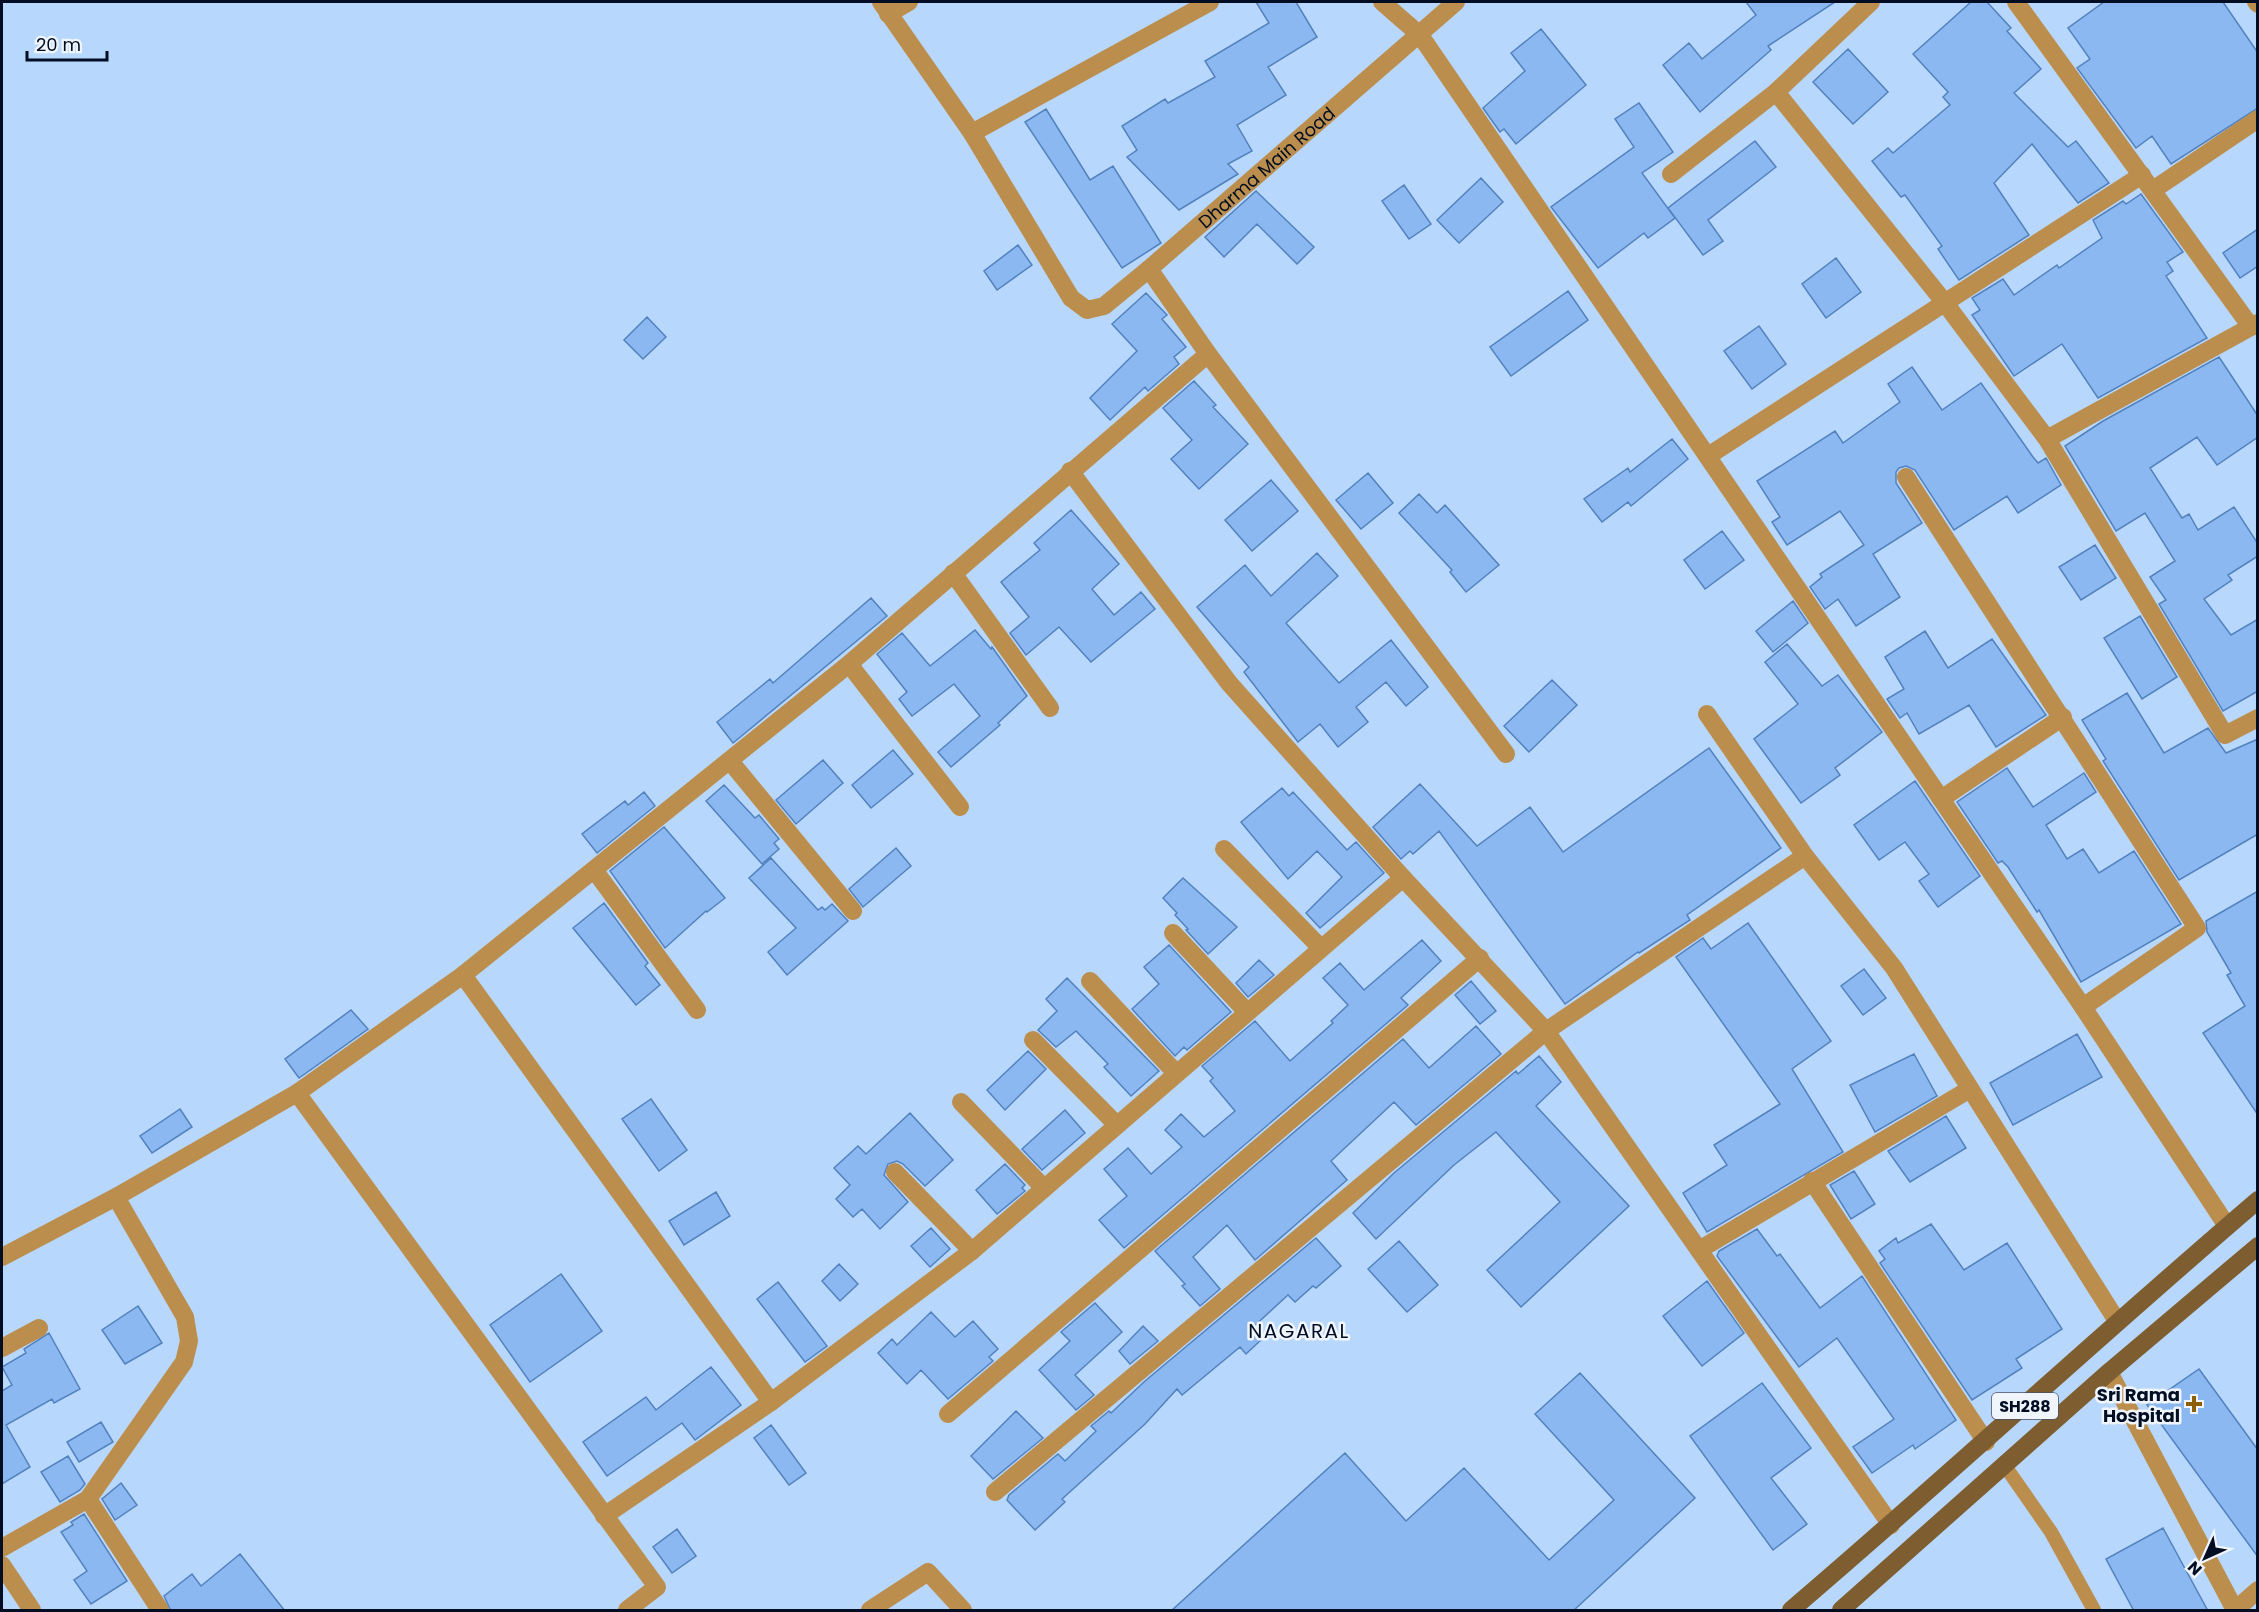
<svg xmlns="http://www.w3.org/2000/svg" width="2259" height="1612" viewBox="0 0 2259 1612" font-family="Poppins,sans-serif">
	<rect width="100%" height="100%" fill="#b8d7fd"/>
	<path fill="#8bb8f1" stroke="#5282bd" stroke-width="1.5" d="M1256,2H1296L1317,37L1268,67L1286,95L1237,125L1252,151L1228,164L1238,174L1179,210L1127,157L1137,150L1122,126L1165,99L1168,103L1215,77L1205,61L1269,23Z
		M1746,2H1835L1768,46L1771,50L1700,112L1663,65L1689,43L1702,59L1756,15Z
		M1971,2H1987L2011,28L2007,31L2041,69L2014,93L2068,147L2076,141L2109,183L2078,203L2032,144L1994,183L2029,235L1959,280L1938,249L1942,246L1905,195L1901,197L1872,161L1888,148L1893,153L1950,105L1943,97L1948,92L1913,54Z
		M2104,2H2223L2258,53V108L2171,164L2152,136L2136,148L2077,68L2090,59L2068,28Z
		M1541,29L1586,85L1516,144L1504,129L1500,132L1483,108L1525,71L1511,53Z
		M1848,49L1888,92L1853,124L1813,82Z
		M1639,103L1673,152L1642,173L1675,218L1648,238L1644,233L1598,268L1551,207L1634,147L1615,119Z
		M1046,109L1090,180L1113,166L1161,243L1122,268L1025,122Z
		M1755,141L1776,167L1708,220L1723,241L1703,255L1668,208Z
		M1481,178L1503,202L1459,243L1437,220Z
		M1404,185L1431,224L1409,239L1382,201Z
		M1256,191L1314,247L1297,264L1257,224L1224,257L1205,237Z
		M2141,194L2183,252L2167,262L2173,271L2166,276L2207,338L2098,398L2062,344L2014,376L1972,315L1980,310L1972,298L2003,279L2014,295L2057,265L2059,268L2102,238L2093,220L2123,201L2126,204Z
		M2258,229V266L2240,278L2223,253Z
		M1018,245L1032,265L997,290L984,271Z
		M1836,258L1861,292L1826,318L1802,284Z
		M1568,291L1588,320L1511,376L1490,347Z
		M1146,293L1167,315L1162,319L1186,347L1174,357L1179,364L1148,391L1145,387L1110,420L1090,398L1137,351L1112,324Z
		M647,317L666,337L643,359L624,340Z
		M1759,326L1786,364L1752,389L1724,351Z
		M2219,357L2258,416V437L2217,465L2197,437L2150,468L2182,518L2189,514L2198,530L2234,507L2258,544V556L2228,575L2232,580L2204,599L2231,635L2258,619V691L2223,711L2159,604L2166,600L2150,577L2175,561L2145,513L2116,531L2065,446L2103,421Z
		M1912,367L1942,410L1981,383L2033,457L2038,463L2046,458L2061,485L2018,513L2007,496L1954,530L1915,470L1906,466L1899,468L1896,472V483L1922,523L1873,554L1900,597L1856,626L1838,599L1825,609L1810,587L1822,577L1820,574L1864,545L1840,511L1787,545L1772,522L1780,517L1757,481L1835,431L1843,443L1900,402L1888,384Z
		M1194,381L1216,405L1213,407L1248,444L1199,489L1171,459L1192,440L1163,408Z
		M1672,439L1688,459L1631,506L1628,502L1602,522L1584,499L1628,468L1630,472Z
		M1368,473L1393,503L1361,529L1336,500Z
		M1271,480L1298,511L1252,551L1225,520Z
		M1419,494L1437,513L1445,505L1499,565L1466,592L1450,572L1452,570L1399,513Z
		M1071,510L1119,564L1092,589L1114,615L1141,592L1155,609L1091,662L1059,627L1026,655L1010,633L1029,617L1001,582L1040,550L1034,543Z
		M1722,531L1744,560L1705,589L1684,560Z
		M2095,545L2116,578L2081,600L2059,567Z
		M1317,553L1338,576L1286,623L1339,683L1391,640L1428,687L1406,706L1386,682L1356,707L1368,722L1338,747L1320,724L1298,742L1244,672L1249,667L1197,607L1245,565L1271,596Z
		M871,598L887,616L733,743L717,722L770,679L773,683Z
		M1793,601L1808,623L1773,652L1756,631Z
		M2140,616L2177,677L2142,699L2104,638Z
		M975,630L991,649L992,647L1027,696L998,723L1000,725L951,767L938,752L980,716L954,684L912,716L899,699L907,692L877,654L902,633L930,666Z
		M1925,631L1948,668L1992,639L2046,715L1996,747L1969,705L1919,734L1907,713L1900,718L1887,699L1904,689L1885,657Z
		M1787,644L1822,686L1838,675L1882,732L1835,768L1840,775L1801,803L1754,739L1798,704L1765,662Z
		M1552,680L1577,705L1529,752L1504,726Z
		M2127,693L2164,753L2208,728L2226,753L2258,739V834L2179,880L2103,761L2106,759L2082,720Z
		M1709,748L1781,848L1687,915L1690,920L1639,953L1638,952L1565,1004L1439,831L1413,854L1410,851L1401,859L1373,827L1420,784L1477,846L1530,807L1563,852Z
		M893,750L913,774L871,808L852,785Z
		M823,760L843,783L796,824L776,800Z
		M2007,768L2033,807L2084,773L2096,792L2046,825L2067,859L2083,849L2099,873L2134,851L2181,924L2081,982L2039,910L2037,912L2008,867L2002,861L1998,863L1957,802Z
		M1915,781L1980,876L1938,907L1919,881L1929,874L1905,842L1879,860L1854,825Z
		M724,785L755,818L759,815L779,839L774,843L779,849L762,864L706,801Z
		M1282,788L1289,796L1293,792L1347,850L1356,842L1384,873L1320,928L1306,913L1342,877L1317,851L1288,879L1241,822Z
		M644,792L655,806L597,853L582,834L625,801L628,805Z
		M664,827L725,898L707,912L706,911L665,948L610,871Z
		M896,848L911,866L863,907L849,889Z
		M771,858L818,910L822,907L825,910L832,904L848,921L787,975L768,952L796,928L749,878Z
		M1183,878L1237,927L1208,954L1186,930L1188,929L1175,915L1177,913L1163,898Z
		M2258,891V1115L2203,1033L2245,1006L2227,975L2231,973L2207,932L2206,921Z
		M604,903L648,963L645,966L660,985L636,1005L573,928Z
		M1748,923L1831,1041L1792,1069L1843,1152L1707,1232L1683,1193L1727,1165L1714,1145L1780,1104L1676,957L1703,938L1711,949Z
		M1422,940L1441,961L1401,998L1408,1005L1124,1248L1099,1220L1127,1196L1104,1169L1128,1148L1151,1174L1182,1147L1165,1130L1181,1114L1204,1137L1235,1111L1210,1081L1213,1078L1202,1066L1255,1021L1290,1061L1333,1023L1331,1021L1348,1005L1323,978L1340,963L1364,990Z
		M1169,945L1231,1012L1187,1050L1184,1047L1175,1056L1132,1009L1159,984L1144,967Z
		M1259,960L1274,975L1248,997L1236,983Z
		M1864,969L1886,998L1863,1015L1841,986Z
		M1067,978L1159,1071L1131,1096L1104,1067L1108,1064L1076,1031L1056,1047L1038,1030L1057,1011L1046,999Z
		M1471,981L1496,1011L1480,1024L1455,995Z
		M351,1010L368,1029L299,1078L285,1059Z
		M1476,1026L1501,1054L1416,1125L1394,1102L1331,1161L1347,1180L1255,1260L1227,1225L1193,1257L1220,1289L1200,1306L1182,1286L1185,1284L1155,1251L1403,1039L1429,1068Z
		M2077,1034L2102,1077L2013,1125L1990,1083Z
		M1028,1051L1046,1069L1005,1110L987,1090Z
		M1914,1054L1937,1096L1875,1132L1850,1085Z
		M1539,1056L1561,1082L1536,1106L1629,1206L1521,1307L1487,1270L1560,1202L1496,1132L1454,1165L1376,1239L1353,1213L1394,1173L1516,1071L1518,1074Z
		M651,1099L687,1150L659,1171L622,1119Z
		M180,1109L192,1127L152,1153L140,1136Z
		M1065,1110L1085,1133L1042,1170L1022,1149Z
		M910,1113L953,1160L925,1186L903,1164L897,1161L888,1164L884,1175L908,1202L880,1229L862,1209L853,1217L836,1199L850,1185L834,1168L858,1146L866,1154Z
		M1946,1116L1966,1148L1910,1182L1888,1151Z
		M1005,1164L1025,1185L1022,1188L1025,1191L997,1214L976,1190Z
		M1854,1171L1875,1204L1851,1219L1830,1185Z
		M716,1192L730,1216L684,1245L669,1221Z
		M1931,1224L1964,1270L2007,1243L2062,1329L2016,1359L2022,1368L1972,1400L1880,1263L1885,1259L1879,1251L1896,1238L1898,1243Z
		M931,1228L950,1249L930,1267L911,1246Z
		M1757,1229L1777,1256L1780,1254L1820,1308L1862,1276L1956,1420L1915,1449L1913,1445L1872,1473L1853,1447L1894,1419L1837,1338L1799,1367L1717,1256L1719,1251Z
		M1316,1238L1341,1266L1316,1288L1313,1286L1295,1302L1288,1295L1252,1328L1262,1339L1246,1354L1240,1347L1182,1395L1177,1389L1145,1424L1062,1499L1065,1502L1035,1530L1007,1500L1009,1495L1058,1454L1065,1461L1096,1431L1091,1426L1109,1411L1111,1413L1145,1381Z
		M1399,1241L1438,1285L1407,1312L1368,1269Z
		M839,1264L858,1284L840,1301L822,1281Z
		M561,1274L602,1331L530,1382L490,1325Z
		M1707,1281L1744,1333L1702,1366L1663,1316Z
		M778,1282L827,1346L805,1362L757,1299Z
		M1095,1303L1122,1332L1075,1375L1094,1395L1076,1410L1039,1370L1070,1341L1061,1332Z
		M138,1306L162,1343L125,1364L102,1330Z
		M931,1312L955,1337L973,1321L998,1349L989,1357L993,1361L948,1399L921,1370L907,1384L878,1353L892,1339L897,1345Z
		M1143,1326L1158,1341L1130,1364L1119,1351Z
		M49,1333L80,1389L54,1403L52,1399L6,1425L30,1467L2,1484V1391L12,1385L2,1367L26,1353L24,1349Z
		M711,1367L741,1405L695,1440L682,1423L607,1476L583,1442L646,1397L656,1410Z
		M2199,1369L2258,1450V1557L2147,1405Z
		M1580,1373L1695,1498L1573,1611H1171L1345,1453L1406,1521L1464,1468L1549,1560L1614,1500L1535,1414Z
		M1762,1383L1811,1448L1771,1478L1807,1524L1773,1550L1690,1436Z
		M1016,1411L1043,1438L993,1479L971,1456Z
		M101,1422L113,1442L79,1462L67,1442Z
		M771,1425L806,1473L789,1485L754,1438Z
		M68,1456L85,1484L80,1490L60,1502L41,1472Z
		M121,1483L137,1505L115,1520L102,1499Z
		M84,1514L127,1581L91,1604L74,1580L87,1571L61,1532L73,1525L71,1522Z
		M2163,1528L2208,1611H2134L2106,1559Z
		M677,1529L696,1556L672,1573L653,1547Z
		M240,1554L285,1611H171L164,1596L192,1574L201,1586Z"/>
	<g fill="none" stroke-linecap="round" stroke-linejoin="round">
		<path stroke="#bb8e4e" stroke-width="14" d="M2005,1466L2051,1532L2094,1610"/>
		<g stroke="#bb8e4e" stroke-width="18">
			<path id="s1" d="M881,2L972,133L1071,298L1087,310L1104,306L1149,269L1456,2"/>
			<path d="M1382,2L1420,35L2083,1007L2227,1226"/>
			<path d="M2016,2L2251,327"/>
			<path d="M2256,2L2258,4"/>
			<path d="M888,14L909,2"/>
			<path d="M1776,92L1945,303L2047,439L2225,735L2258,718"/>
			<path d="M972,133L1210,2"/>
			<path d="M1671,174L1776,92L1871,2"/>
			<path d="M2153,190L2258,119"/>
			<path d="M1149,269L1208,354L1506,754"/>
			<path d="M2047,439L2258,323"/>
			<path d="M1708,456L2142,175"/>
			<path d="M1070,471L1229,683L1403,878L1546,1031L1891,1525"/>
			<path d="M1906,477L2197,928L2083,1007"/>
			<path d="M953,573L1050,708"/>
			<path d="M849,664L960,807"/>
			<path d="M1707,714L1805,856L1894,968L2117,1321"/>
			<path d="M730,761L853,911"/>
			<path d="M1941,799L2063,717"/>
			<path d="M1224,849L1321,948"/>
			<path d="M595,871L697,1010"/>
			<path d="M1173,933L1247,1012"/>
			<path d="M463,975L771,1402"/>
			<path d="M1090,981L1176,1073"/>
			<path d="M1033,1040L1116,1124"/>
			<path d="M297,1093L657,1587L627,1610"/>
			<path d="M961,1102L1044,1188"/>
			<path d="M895,1172L972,1251"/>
			<path d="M1812,1181L1986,1442"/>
			<path d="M1699,1250L1970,1089"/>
			<path d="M2,1257L116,1197"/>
			<path d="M2,1348L39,1328"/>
			<path d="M2109,1372L2235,1610"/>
			<path d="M948,1414L1480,958"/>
			<path d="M995,1492L1546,1031L1805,856"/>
			<path d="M604,1516L771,1402L972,1251L1403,878"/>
			<path d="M2,1548L88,1499"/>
			<path d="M2,1565L32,1610"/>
			<path d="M160,1610L88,1499L184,1362L189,1341L185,1317L116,1197L297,1093L463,975L849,664L1208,354"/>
			<path d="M870,1610L928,1572L963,1610"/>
			<path d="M2235,1610L2258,1590"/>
		</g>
		<path stroke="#7e5e31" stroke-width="18" d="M1791,1610C1948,1476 2100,1335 2258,1200
			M1841,1610L2109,1372L2258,1246"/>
	</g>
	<path fill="#8d5e05" stroke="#f0f5fc" stroke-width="2" d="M2191 1395h6v6h6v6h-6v6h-6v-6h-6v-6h6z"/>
	<g text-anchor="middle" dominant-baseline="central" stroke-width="5" stroke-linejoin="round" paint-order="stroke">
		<rect fill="#f0f5fc" stroke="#485364" stroke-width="1.5" x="1992" y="1393" width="66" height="26" rx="4.5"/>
		<g font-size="16" font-weight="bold" fill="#000d23">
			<text x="2025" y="1406">SH288</text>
		</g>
		<g font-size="18" fill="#000d23" stroke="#f0f5fc">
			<text stroke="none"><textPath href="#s1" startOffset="603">Dharma Main Road</textPath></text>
		</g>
		<g font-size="18" font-weight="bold" fill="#000d23" stroke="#f0f5fc" text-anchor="end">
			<text x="2180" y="1394">Sri Rama<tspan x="2180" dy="21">Hospital</tspan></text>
		</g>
		<g font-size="20" letter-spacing="1.5" fill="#000d23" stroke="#f0f5fc">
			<text x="1299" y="1331">NAGARAL</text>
		</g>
	</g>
	<rect width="2259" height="1612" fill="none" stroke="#000d23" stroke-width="6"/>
	<g transform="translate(2205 1558) rotate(225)" stroke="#f0f5fc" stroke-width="4.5" paint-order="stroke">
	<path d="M0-4.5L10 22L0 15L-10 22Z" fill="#000d23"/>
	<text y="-9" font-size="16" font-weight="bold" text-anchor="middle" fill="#000d23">N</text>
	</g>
	<path d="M27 51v9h80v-9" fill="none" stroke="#000d23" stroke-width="3"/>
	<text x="36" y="51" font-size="18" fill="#000d23" stroke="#f0f5fc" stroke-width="4.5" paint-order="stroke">20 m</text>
</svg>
